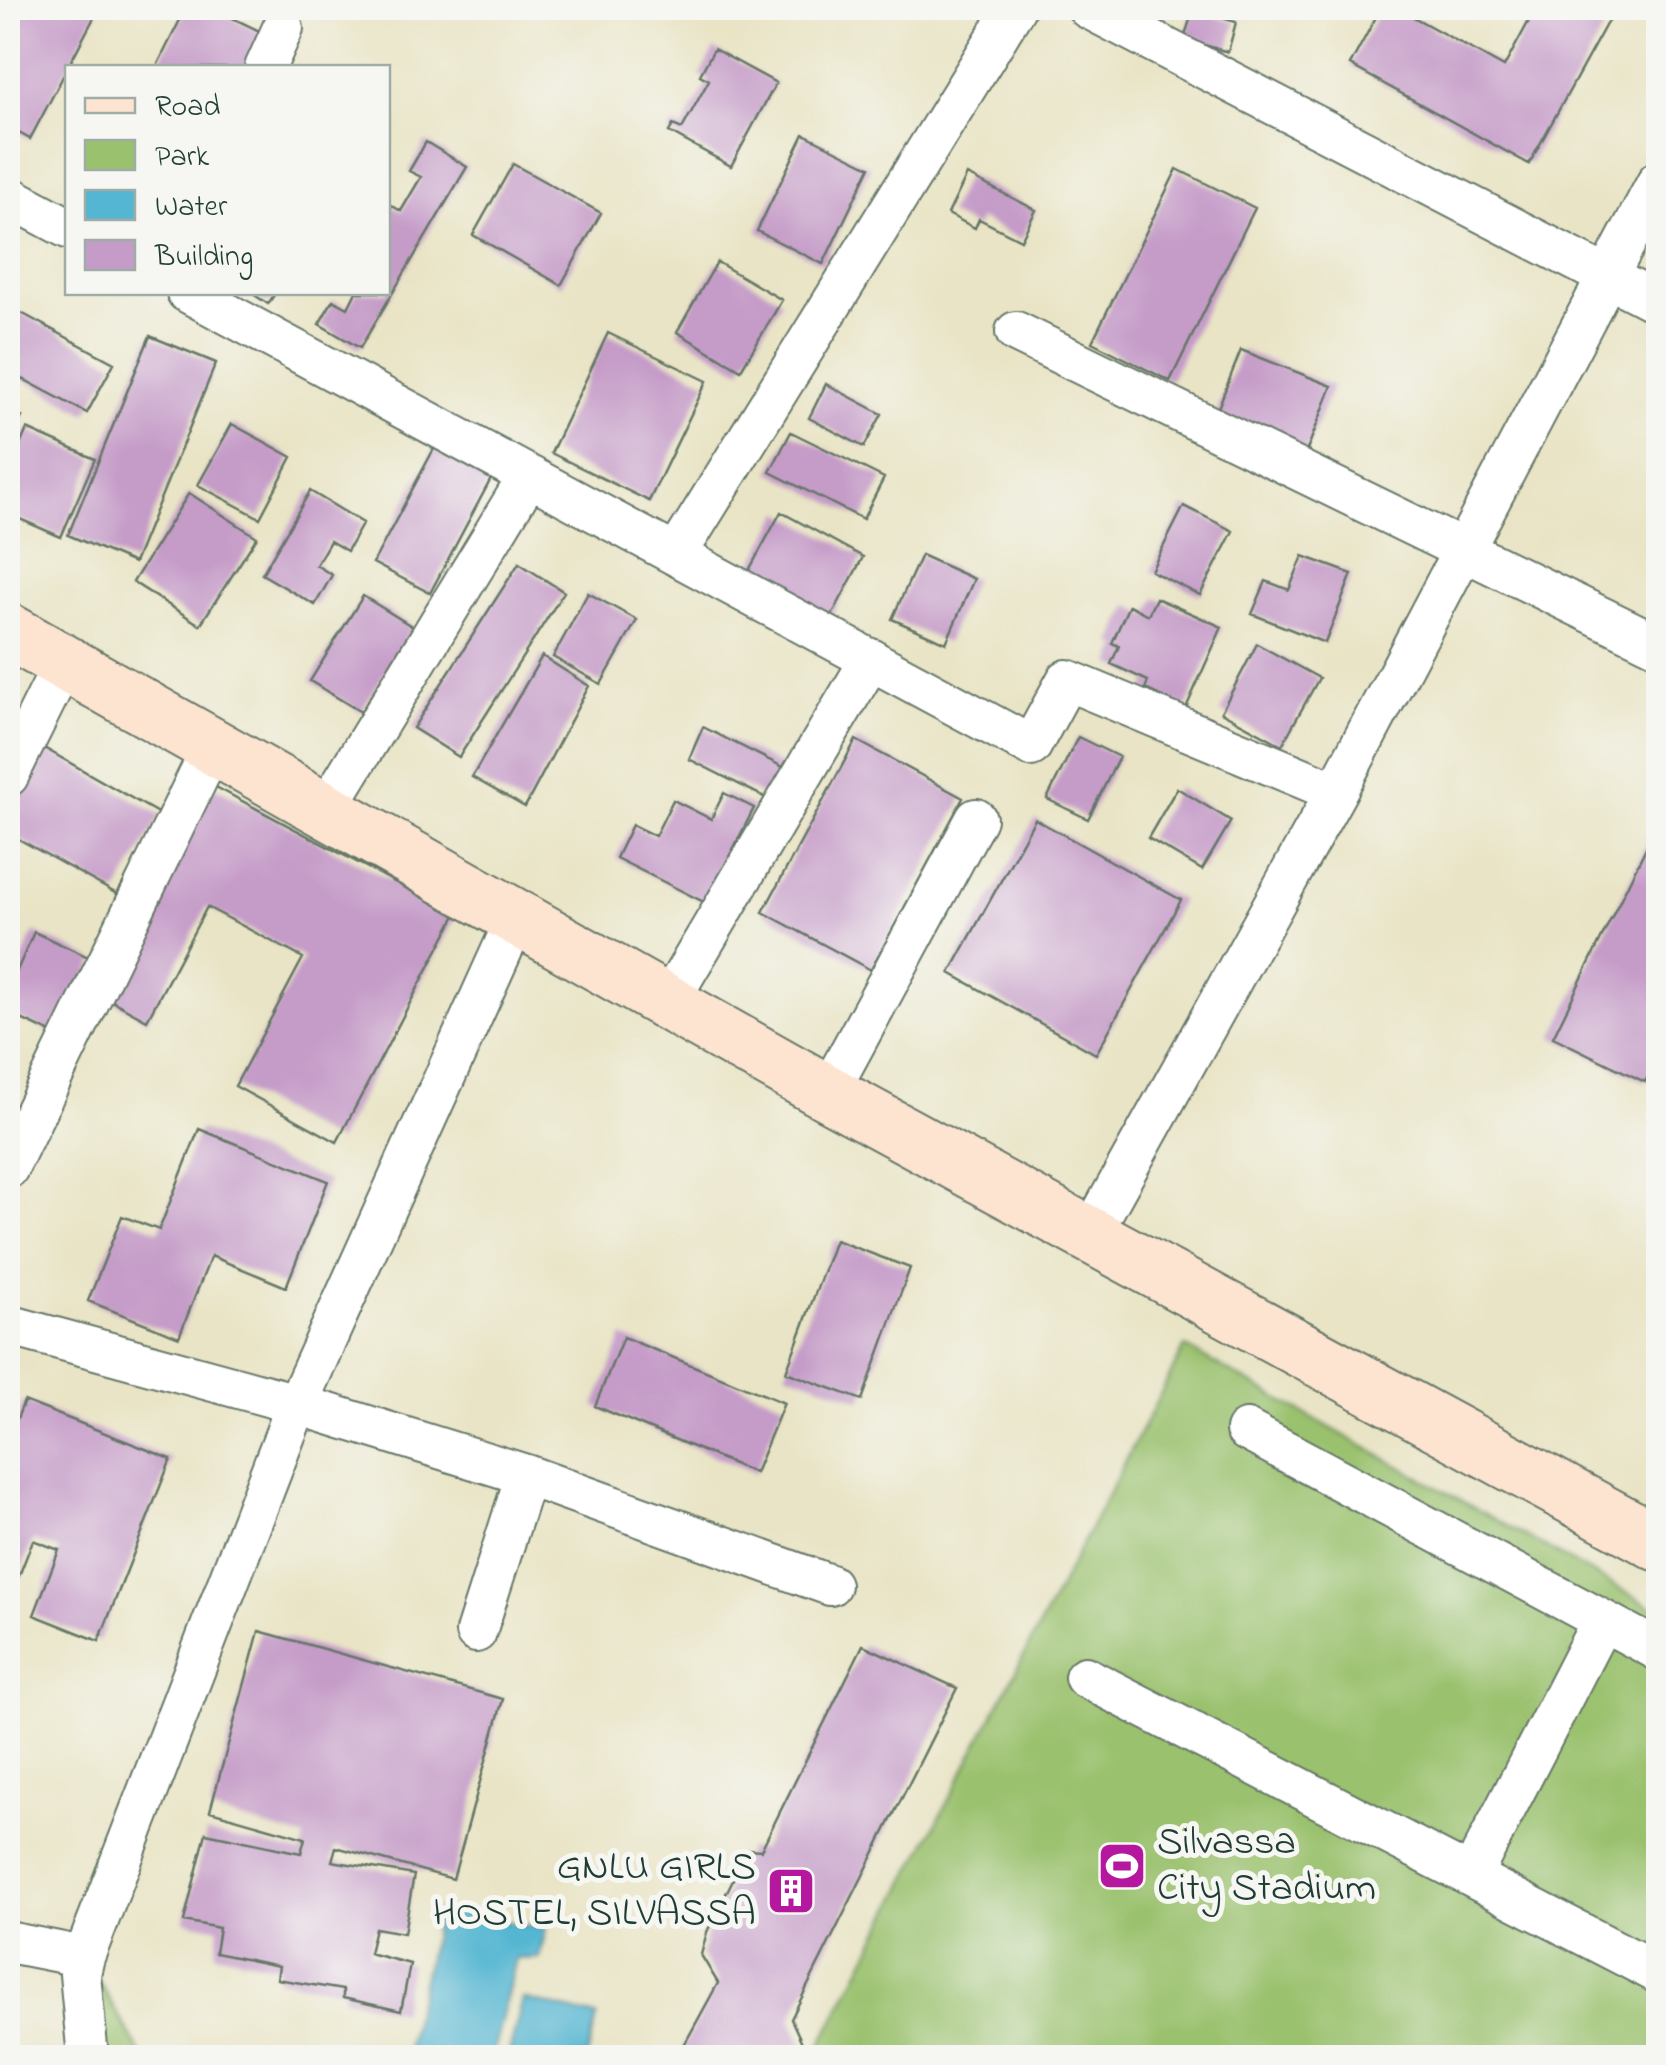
<svg xmlns="http://www.w3.org/2000/svg" width="1666" height="2065" viewBox="0 0 1666 2065" font-family="'Indie Flower',sans-serif">
	<rect width="100%" height="100%" fill="#f6f6f2"/>
	<filter id="ink" filterUnits="userSpaceOnUse"><feTurbulence type="fractalNoise" baseFrequency=".01" numOctaves="2"/><feDisplacementMap in="SourceGraphic" scale="20" xChannelSelector="R" yChannelSelector="G"/><feConvolveMatrix kernelMatrix="1 2 1 2 8 2 1 2 1" color-interpolation-filters="sRGB"/></filter>
	<filter id="wash" filterUnits="userSpaceOnUse"><feTurbulence type="fractalNoise" baseFrequency=".0048" numOctaves="4" result="noise"/><feDisplacementMap in="SourceGraphic" scale="40" xChannelSelector="R" yChannelSelector="G"/><feGaussianBlur stdDeviation="2.25" result="paint"/><feColorMatrix in="noise" values="0 0 0 0 0 0 0 0 0 0 0 0 0 0 0 0 0 1.4 0 .05"/><feComposite in="paint" operator="in"/></filter>
	<g filter="url(#wash)">
		<rect width="100%" height="100%" fill="#e9e4c5"/>
		<path fill="#9ac16d" stroke="#5c7f50" stroke-width="2.5" d="M1185,1347L1658,1610V2057L814,2058Z
			M84,1957L143,2057H93Z"/>
		<path fill="#54b6d2" stroke="#3a7a83" stroke-width="2.5" d="M439,1909L546,1929L539,1958L516,1959L492,2057H405Z
			M523,1999L597,2017L587,2057H508Z"/>
		<g id="blocks">
			<path fill="#c59bc8" d="M8,8H99L30,139L8,127Z
				M186,8H212L274,38L259,68H156Z
				M1381,8H1397L1504,67L1536,8H1615L1529,164L1350,65Z
				M1193,10L1236,22L1228,52L1184,39Z
				M714,49L776,83L731,166L669,132L673,125L682,129L709,80L700,75Z
				M804,134L870,167L823,264L757,231Z
				M426,142L467,167L360,348L319,324L333,300L348,308L356,292H388V207L389,204L401,211L421,177L409,171Z
				M513,164L601,213L561,285L473,235Z
				M1177,169L1255,208L1170,381L1092,342Z
				M967,175L1036,210L1021,240L979,219L975,228L948,214Z
				M717,262L782,300L741,370L677,332Z
				M250,292H276L268,304Z
				M14,309L114,363L87,413L8,371V321Z
				M608,333L707,381L649,501L551,453Z
				M150,336L216,363L134,563L68,535Z
				M1241,350L1332,386L1305,455L1214,418Z
				M826,384L882,414L864,447L809,418Z
				M8,410L22,417L8,447Z
				M232,424L292,457L260,518L198,485Z
				M27,429L95,459L61,537L8,514V473Z
				M791,432L884,478L863,519L770,472Z
				M436,445L492,477L430,593L373,563Z
				M310,491L363,523L347,551L330,541L316,565L332,575L315,605L262,574Z
				M189,493L257,537L200,625L133,582Z
				M1184,506L1233,531L1200,595L1151,571Z
				M781,512L863,557L830,619L747,574Z
				M921,555L974,579L946,643L892,619Z
				M1303,556L1352,574L1325,643L1252,614L1266,581L1289,590Z
				M519,563L564,592L459,757L413,728Z
				M588,593L637,620L601,684L553,657Z
				M363,596L413,627L361,712L310,681Z
				M1156,598L1222,627L1186,708L1145,689L1148,681L1111,664L1119,646L1112,643L1129,605L1148,615Z
				M1257,644L1319,678L1282,745L1221,712Z
				M542,656L589,686L525,807L472,777Z
				M703,727L789,770L776,803L689,759Z
				M1078,737L1119,757L1088,819L1047,799Z
				M856,740L963,798L871,970L763,912Z
				M44,748L161,815L117,894L8,833V813Z
				M214,786L456,915L337,1142L235,1086L303,958L207,907L147,1020L103,996Z
				M1177,788L1231,821L1202,870L1148,838Z
				M724,793L754,808L706,903L616,858L632,825L655,836L673,800L711,819Z
				M1035,819L1181,900L1096,1054L950,973Z
				M1658,823V1055L1645,1082L1553,1037Z
				M34,932L95,960L60,1037L8,1013V991Z
				M199,1129L328,1181L286,1287L211,1256L179,1337L88,1301L122,1216L159,1230Z
				M835,1240L910,1268L862,1400L786,1372Z
				M623,1337L784,1403L755,1473L595,1406Z
				M24,1401L171,1459L99,1641L34,1615L59,1550L33,1540L8,1604V1441Z
				M259,1631L503,1699L453,1879L336,1847L332,1861L414,1875L404,1933L375,1928L369,1953L410,1964L401,2011L343,1998V1990L277,1979L279,1966L215,1953L219,1928L184,1921L206,1833L301,1853L305,1838L210,1811Z
				M863,1645L957,1688L791,2019L804,2047L799,2058H677L718,1983L701,1955L707,1932L748,1849L761,1850Z"/>
		</g>
	</g>
	<g filter="url(#ink)">
		<use href="#blocks" fill-opacity="0" stroke="#667767" stroke-width="2.5"/>
		<g fill="none" stroke-linecap="round" stroke-linejoin="round">
			<g stroke="#667767" stroke-width="44">
				<path id="street" d="M1088,8L1658,303
					M265,68L283,28
					M8,196L68,228
					M187,292L1031,746L1067,680L1336,792
					M1016,332L1658,645
					M676,555L1015,8
					M8,776L64,663
					M327,808L529,476
					M668,1002L871,659
					M828,1093L976,819
					M8,1168L212,748
					M1089,1237L1336,792L1658,181
					M8,1325L297,1404L526,1475L830,1585
					M1246,1430L1658,1650
					M476,1632L526,1475
					M1085,1677L1658,1973
					M1471,1876L1602,1621
					M8,1942L84,1957
					M88,2058L80,1974L84,1957L297,1404L517,917"/>
			</g>
			<g stroke="#667767" stroke-width="59">
				<path id="secondary" d="M8,631L828,1093L1658,1543"/>
			</g>
			<use href="#street" stroke="#fff" stroke-width="40"/>
			<use href="#secondary" stroke="#fde4d1" stroke-width="55"/>
		</g>
	</g>
	<defs>
		<g id="stadium-square" transform="scale(2.5)"><rect x="-9" y="-9" width="18" height="18" rx="4" fill="#b5179e" stroke="#f6f6f2"/><path d="M0-5a6.5 5 0 1 0 0 10a6.5 5 0 1 0 0-10ZM-3.5-1.8h7v3.6h-7Z" fill="#fff"/></g>
		<g id="building-square" transform="scale(2.5)"><rect x="-9" y="-9" width="18" height="18" rx="4" fill="#b5179e" stroke="#f6f6f2"/><path d="M-4-6H4V6H1V3H-1V6H-4ZM-2.5-4.3h1.7v1.8h-1.7ZM.8-4.3h1.7v1.8H.8ZM-2.5-1h1.7V.8h-1.7ZM.8-1h1.7V.8H.8Z" fill="#fff"/></g>
	</defs>
	<g fill-rule="evenodd">
		<use href="#stadium-square" x="1122" y="1866"/>
		<use href="#building-square" x="791" y="1891"/>
	</g>
	<g text-anchor="middle" dominant-baseline="central" stroke-width="10" stroke-linejoin="round" paint-order="stroke">
		<g font-size="40" fill="#1f3d34" stroke="#f6f6f2" text-anchor="start">
			<text x="1157" y="1843">Silvassa<tspan x="1157" dy="46">City Stadium</tspan></text>
			<text x="756" y="1868" text-anchor="end">GNLU GIRLS<tspan x="756" dy="46">HOSTEL, SILVASSA</tspan></text>
		</g>
	</g>
	<rect width="1666" height="2065" fill="none" stroke="#f6f6f2" stroke-width="40"/>
	<rect x="65" y="65" width="325" height="230" fill="#f6f6f2" stroke="#a0aca6" stroke-width="2.5"/>
	<rect x="85" y="98" width="50" height="15" fill="#fde4d1" stroke="#a0aca6" stroke-width="2.5"/>
	<text x="155" y="115" font-size="30" fill="#1f3d34">Road</text>
	<rect x="85" y="140" width="50" height="30" fill="#9ac16d" stroke="#a0aca6" stroke-width="2.5"/>
	<text x="155" y="165" font-size="30" fill="#1f3d34">Park</text>
	<rect x="85" y="190" width="50" height="30" fill="#54b6d2" stroke="#a0aca6" stroke-width="2.5"/>
	<text x="155" y="215" font-size="30" fill="#1f3d34">Water</text>
	<rect x="85" y="240" width="50" height="30" fill="#c59bc8" stroke="#a0aca6" stroke-width="2.5"/>
	<text x="155" y="265" font-size="30" fill="#1f3d34">Building</text>
</svg>
